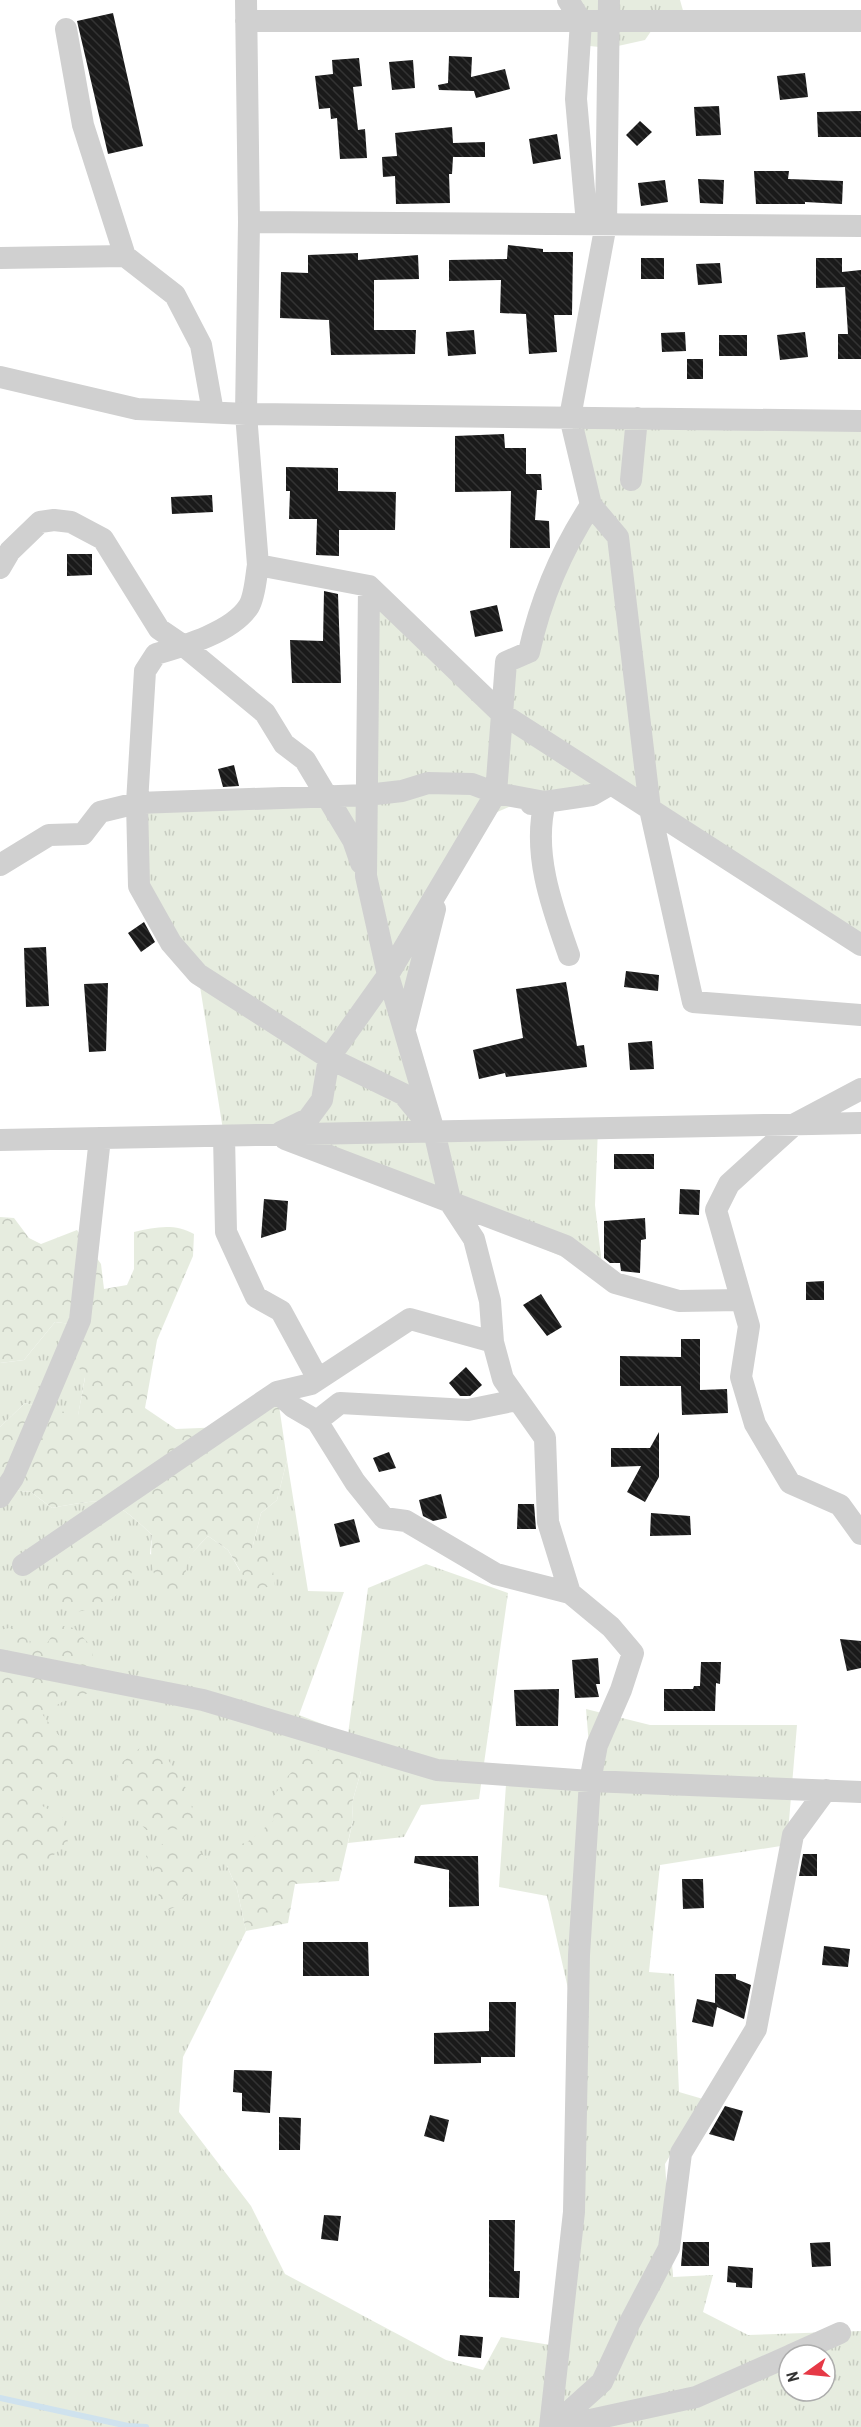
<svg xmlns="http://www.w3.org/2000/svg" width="861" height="2427" viewBox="0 0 861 2427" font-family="'Roboto Condensed',sans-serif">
	<defs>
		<pattern id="grass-tufts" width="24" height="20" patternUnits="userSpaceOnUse" patternTransform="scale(1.5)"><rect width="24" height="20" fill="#e6ecdf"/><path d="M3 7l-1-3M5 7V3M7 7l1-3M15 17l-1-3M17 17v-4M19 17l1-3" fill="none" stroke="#c6cbc0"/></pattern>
		<pattern id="forest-crowns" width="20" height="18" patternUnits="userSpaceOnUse" patternTransform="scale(1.5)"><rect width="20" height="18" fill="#e6ecdf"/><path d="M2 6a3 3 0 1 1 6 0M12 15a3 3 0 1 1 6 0" fill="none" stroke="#c6cbc0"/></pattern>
		<pattern id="building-back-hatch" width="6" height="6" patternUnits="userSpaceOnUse" patternTransform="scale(1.5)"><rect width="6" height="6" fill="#1a1a1a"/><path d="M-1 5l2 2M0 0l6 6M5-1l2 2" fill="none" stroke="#333"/></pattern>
	</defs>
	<rect width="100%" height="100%" fill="#fff"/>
	<path fill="url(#grass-tufts)" fill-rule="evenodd" d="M568,0H680L686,21H658L645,40L609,48L580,45Z
		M570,417L861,421V945L611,784L511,806L481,819L441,885L404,1030L434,1131L598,1128L595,1205L603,1274L276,1135L224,1136L198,974L139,886L137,803L367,795L369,586L500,713L506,662L529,652L591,506Z
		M55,1322L88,1326L85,1377L78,1416L25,1403L0,1427V1363L24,1360Z
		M287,1460L308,1591L344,1592L299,1715L348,1734L368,1588L426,1564L508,1593L479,1799L421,1805L404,1837L348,1843L353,1820L352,1803L361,1771C311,1800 265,1822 227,1866L237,1889L246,1931L183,2057L179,2112L251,2206L285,2274L446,2360L483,2370L501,2337L557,2346L579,2037L547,1896L499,1887L507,1770L592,1783L586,1709L650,1725H797L787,1845L660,1865L649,1972L674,1974L679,2092L703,2099L665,2164L673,2277L713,2275L703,2312L748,2335L861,2331V2427H0V1489L31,1492L52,1508C105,1498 112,1496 152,1535L150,1554L184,1567L191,1554L208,1536L228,1550L240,1571L252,1549L261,1513L277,1500ZM789,2355H825V2391H789Z"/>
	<path fill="url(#forest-crowns)" d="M0,1217L14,1218L29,1238L41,1244L77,1230L101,1264L104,1289L127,1285L134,1269V1232C156,1227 174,1223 194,1234L193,1256L157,1340L145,1408L176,1429L225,1427L277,1392L287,1460L277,1500L261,1513L252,1549L271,1556L275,1586L251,1589L228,1550L208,1536C189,1556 183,1560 187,1589L169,1597C150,1576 150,1563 152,1535C112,1496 105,1498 52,1508L31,1492L0,1489V1427L25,1403L78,1415L85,1378L75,1361L87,1326L55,1322L24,1360L0,1363Z
		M100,1533L135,1566C118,1601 108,1607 70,1613L47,1591L58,1553L72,1537Z
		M27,1624L30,1644L48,1642L58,1625L74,1628L93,1648L90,1693L67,1699L42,1714L78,1760L30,1799L62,1817L68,1842L45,1863H0V1630Z
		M340,1741L362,1748L361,1771L352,1803L353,1820L339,1881L295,1884L288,1923L246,1931L237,1889L227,1866V1846L246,1843L274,1820L271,1800L288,1776L308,1755Z
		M140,1748L167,1758L189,1793L196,1829L146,1830L121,1801L116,1767Z
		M164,1843L193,1847L207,1859L181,1905L156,1914L160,1884L146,1856Z"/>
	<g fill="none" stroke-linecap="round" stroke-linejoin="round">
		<path stroke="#cfe2ee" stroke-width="6" d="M0,2398L128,2426L146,2427"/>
	</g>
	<path fill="url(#building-back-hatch)" d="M113,13L143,146L108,154L77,21Z
		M449,56L472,57L471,77L505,69L510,89L476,98L474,91L439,90L438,85L448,83Z
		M359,58L362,86L353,87L358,130L365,129L367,158L340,159L337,118L331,119L330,108L319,109L315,76L333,74L332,60Z
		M413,60L415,88L392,90L389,62Z
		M805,73L808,97L780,100L777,76Z
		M719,106L721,135L696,136L694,107Z
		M861,111V137H818L817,112Z
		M640,121L652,132L637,146L626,135Z
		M452,127L453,143L485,142V157H453L452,174H449L450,203L396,204L395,176L383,177L382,157L397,156L395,133Z
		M557,134L561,159L533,164L529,139Z
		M754,171H789L788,179L843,181L842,204L805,202V204H756Z
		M698,179L724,180L723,204L700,203Z
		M665,180L668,202L641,206L638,183Z
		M508,245L543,249V252H573L572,315H554L557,352L529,354L526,314L500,313L501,280L449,281V260L507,259Z
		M358,253V260L418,255L419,279L374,280V330H416L415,354L331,355L329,320L280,318L281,272L308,273V255Z
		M641,258H664V279H641Z
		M816,258H842V272L861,270V359H838V334H848L845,287L816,288Z
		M720,263L722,283L698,285L696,264Z
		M474,330L476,354L448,356L446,332Z
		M685,332L686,351L662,352L661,333Z
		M805,332L808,357L780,360L777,335Z
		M719,335H747V356H719Z
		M687,359H703V379H687Z
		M504,434L505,448H526V474H541L542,490H537L535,520L549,521L550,548H510L511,491L455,492V436Z
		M286,467L338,468V491L396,492L395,530H339V556L316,555L317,519H289L290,491H286Z
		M212,495L213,512L172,514L171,497Z
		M67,554H92V575L67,576Z
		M324,591L338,594L341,683H292L290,640L323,641Z
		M497,605L503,631L475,637L470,611Z
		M234,765L239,786L223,787L218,769Z
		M144,922L155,942L141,952L128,933Z
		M46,947L49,1006L26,1007L24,948Z
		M626,971L659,975L658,991L624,987Z
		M566,982L577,1046L584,1045L587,1067L506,1077L505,1073L479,1079L473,1050L523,1038L516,989Z
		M108,983L106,1051L89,1052L84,984Z
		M652,1041L654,1069L630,1070L628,1043Z
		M614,1154H654V1169H614Z
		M680,1189L700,1190L699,1215L679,1214Z
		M264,1199L288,1201L286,1230L261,1238Z
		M645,1218L646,1239L641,1240L640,1273L621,1271L620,1263H610L604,1258V1221Z
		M824,1281V1300H806V1282Z
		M541,1294L562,1327L547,1336L523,1305Z
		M681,1339H700V1390L727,1389L728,1413L682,1415L681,1386H620V1356L681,1357Z
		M466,1367L482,1385L470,1396H460L449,1383Z
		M659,1432V1477L645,1502L627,1492L641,1466L611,1467V1448H650Z
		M389,1452L396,1468L379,1472L373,1458Z
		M441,1494L447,1518L433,1521L423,1516L419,1500Z
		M518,1504H534L536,1529H517Z
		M651,1513L690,1516L691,1535L650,1536Z
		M354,1519L360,1542L340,1547L334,1524Z
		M840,1639L861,1641V1668L847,1671Z
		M598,1658L600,1684H596L599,1697L575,1698L572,1660Z
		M701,1662H721L720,1684L716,1683L715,1711H664V1689H693L694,1686H700Z
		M559,1689L558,1726H516L514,1690Z
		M803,1854H817V1876H799Z
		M415,1856H478L479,1906L449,1907V1870L414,1863Z
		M682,1879H703L704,1908L683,1909Z
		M303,1942H368L369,1976H303Z
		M824,1946L850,1949L848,1967L822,1965Z
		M715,1974H736V1979L751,1985L744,2019L717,2007L713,2027L692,2022L697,1999L715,2003Z
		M489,2002H516L515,2057H481V2063L434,2064V2033L489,2031Z
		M234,2070L272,2071L270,2113L242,2111V2093L233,2092Z
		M725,2106L743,2111L734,2141L709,2134Z
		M430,2115L449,2120L444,2142L424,2136Z
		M279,2117L301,2118L300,2150H279Z
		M324,2215L341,2216L338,2241L321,2239Z
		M489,2220H515L514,2271H520L519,2298L489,2297Z
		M683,2242H709V2266H681Z
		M830,2242L831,2266L812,2267L810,2243Z
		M728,2266L753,2268L752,2288L736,2287V2283L727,2282Z
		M460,2335L483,2337L481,2358L458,2356Z"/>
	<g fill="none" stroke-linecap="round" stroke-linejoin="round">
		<path stroke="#d0d0d0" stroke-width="22" d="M246,0L249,222L246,414L258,565L369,586L501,713L861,945
			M568,0L581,21L576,99L587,224
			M609,0L606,224L570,417L591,505L618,537L650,809L693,1002L861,1015
			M246,21H861
			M66,29L83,125L125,256
			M249,222L861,226
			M0,258L125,256L175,295L201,345L213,412
			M0,377L137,409L246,414L861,421
			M631,480L637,418
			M258,565C256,576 255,596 249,606C233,632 184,646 156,654L145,671L137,803L139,886L171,943L198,974L329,1058L403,1094L427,1123
			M0,568L10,551L40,522L54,520L71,522L103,539L159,629L184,646L265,713L284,744L305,760L353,840L361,863
			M369,586L366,876L388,975L434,1131L451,1204L474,1239L490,1301L493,1342L503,1379L545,1438L548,1522L570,1593L611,1627L633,1653L621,1690L597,1745L590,1781L579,1955L574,2212L550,2427
			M531,804L592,795L611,784
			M0,865L49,835L83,834L100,812L137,803L367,795L402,791L428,783L472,784L496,793L545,802C532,853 552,907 569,955
			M405,1028L435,909
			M861,1089L795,1124L729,1184L716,1210L749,1326L741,1377L755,1424L790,1483L840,1505L861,1534
			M281,1132L308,1119L322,1100L329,1058L388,975L496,793L506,662L529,652C541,598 561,551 591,505
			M224,1136L226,1232L256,1297L281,1311L318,1379
			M285,1139L566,1246L615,1283L679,1301L741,1300
			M0,1140L861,1123
			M277,1392L293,1407L317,1421L355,1482L384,1518L406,1521L496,1574L570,1593
			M317,1421L340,1403L468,1410L517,1400
			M0,1497L13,1478L80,1320L100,1138
			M23,1565L277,1392L311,1384L410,1319L493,1342
			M0,1660L203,1700L437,1770L590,1781L861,1792
			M791,2355L840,2333
			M552,2427L602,2382L629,2324L669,2248L681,2153L756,2029L793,1835L826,1790
			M558,2427L696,2397L789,2356"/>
	</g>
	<g transform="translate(807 2373) rotate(255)"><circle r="28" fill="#ffffff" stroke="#adadad" stroke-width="1.5"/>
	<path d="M0-4.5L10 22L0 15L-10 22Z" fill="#e63946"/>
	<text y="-9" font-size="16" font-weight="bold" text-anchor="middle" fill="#333333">N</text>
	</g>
</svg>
